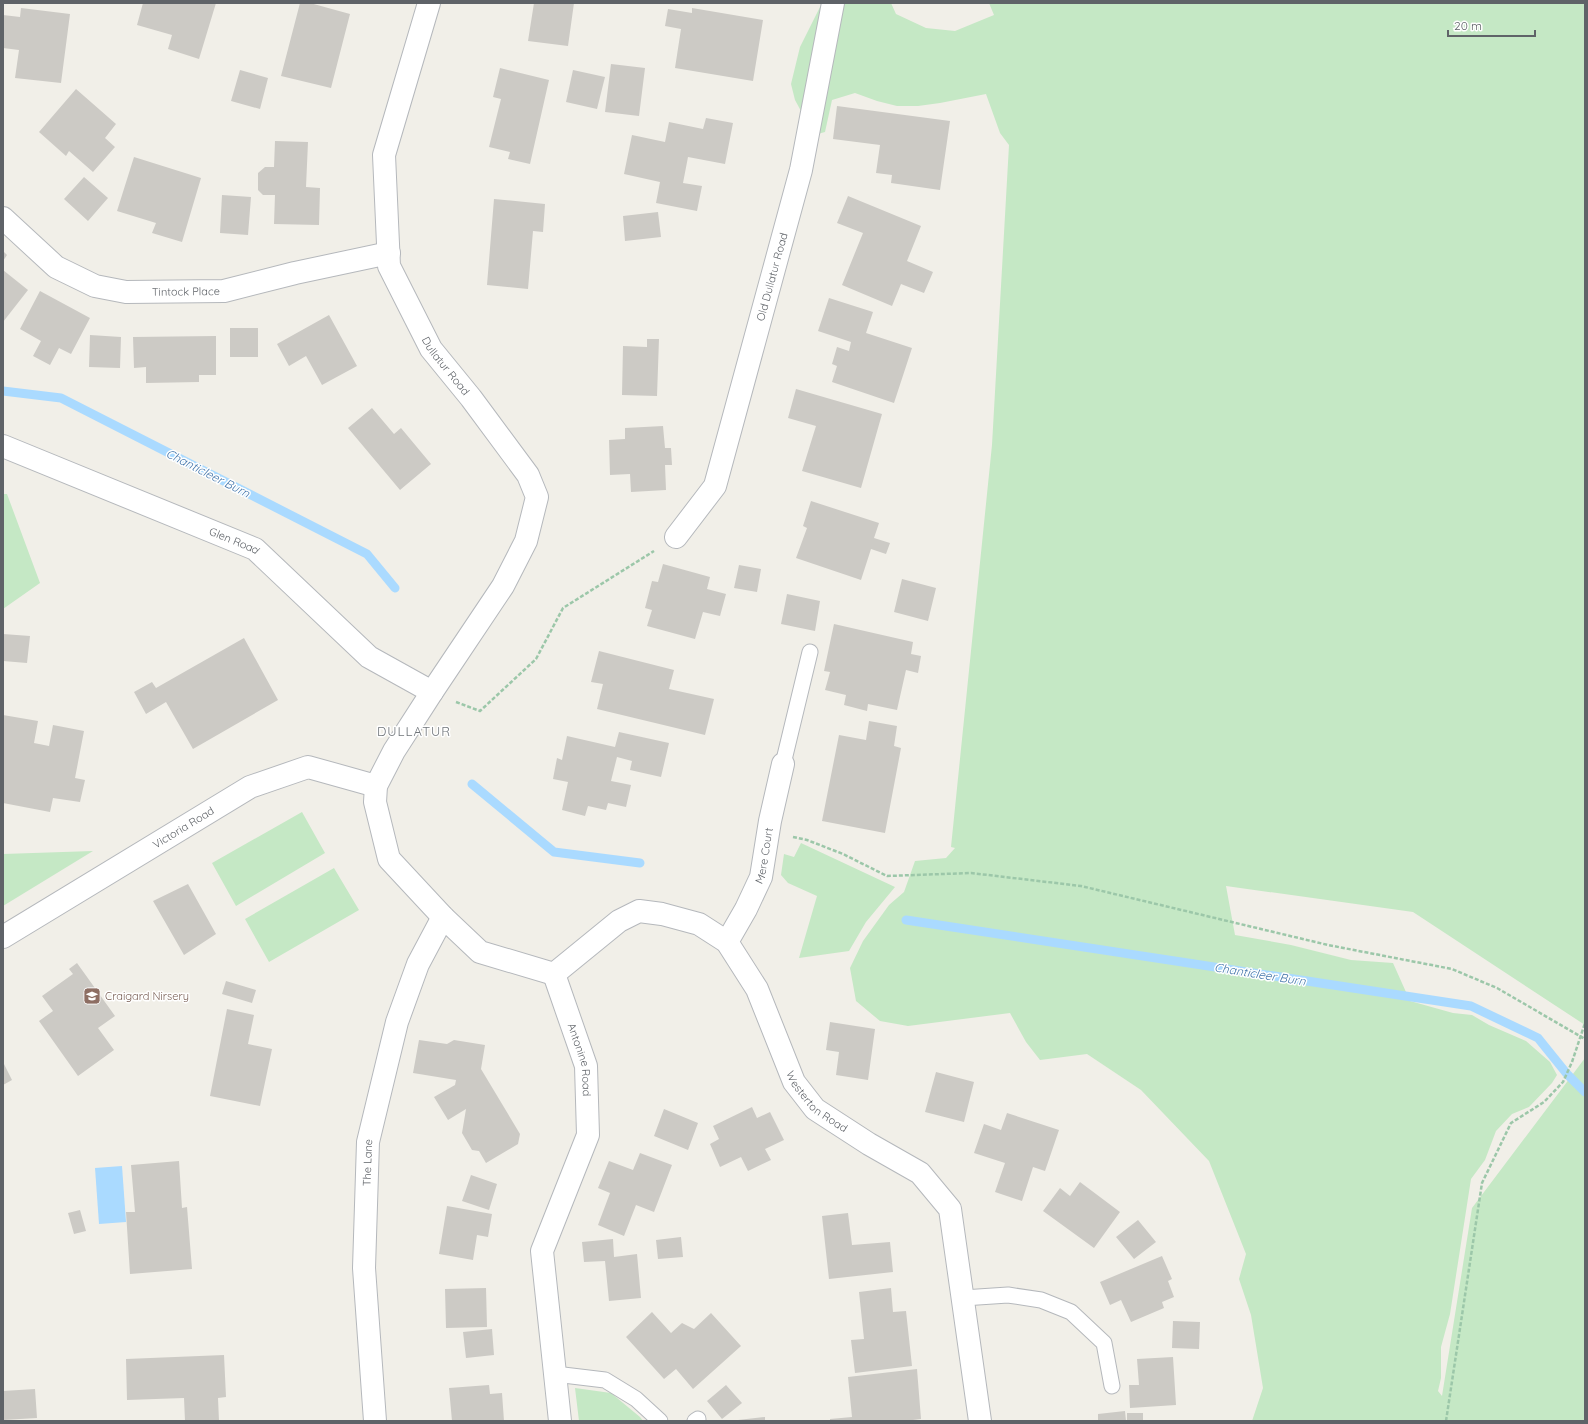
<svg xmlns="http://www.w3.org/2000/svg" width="1588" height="1424" viewBox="0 0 1588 1424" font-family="Quicksand,sans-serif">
	<rect width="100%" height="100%" fill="#f1efe8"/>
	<path fill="#c5e8c5" d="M822,3H891L896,14L926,28L955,31L994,15L989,3H1585V1025L1413,912L1226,886L1235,935L1291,945L1351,960L1393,963L1410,1001L1453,1013L1472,1015L1489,1025L1526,1041L1550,1062L1557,1075L1552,1083L1529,1107L1512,1114L1496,1131L1485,1160L1471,1179L1450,1314L1441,1347V1378L1438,1391L1442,1396L1472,1208L1585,1058V1421H1252L1263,1388L1251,1315L1239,1279L1246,1254L1209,1161L1141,1090L1087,1054L1040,1060L1026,1042L1010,1013L908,1026L880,1021L856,1001L850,968L863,941L889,905L904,892L915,861L946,858L955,848L951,847L992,445L1009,145L1000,133L986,94L940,103L918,106H897L877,101L855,93L832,100L825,132L814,135L795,100L791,84L800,47Z
		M3,494H7L40,583L3,609Z
		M302,812L325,853L236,906L212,863Z
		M801,843L895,887L866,922L849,951L799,958L817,896L788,883L781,875L784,854L794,857Z
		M93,851L3,906V854Z
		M334,868L359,910L269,962L245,919Z
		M575,1388L611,1393L640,1417L643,1421H579Z"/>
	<path fill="#aadaff" d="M122,1166L126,1222L99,1224L95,1168Z"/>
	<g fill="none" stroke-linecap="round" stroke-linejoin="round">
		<path stroke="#aadaff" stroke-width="9" d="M3,391L61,398L367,554L395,588
			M472,784L554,852L640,863
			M906,920L1471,1006L1538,1038L1567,1074L1585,1092"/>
	</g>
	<path fill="#cccac5" d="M143,3H216L199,59L168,49L172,35L137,25Z
		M300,3H310L350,14L331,88L281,76Z
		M534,3H574L568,46L528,41Z
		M21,8L70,14L61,83L15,78L19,50L3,48V15L20,17Z
		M692,8L763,20L753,81L675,68L681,29L665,26L668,9L692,13Z
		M611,64L645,68L639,116L605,112Z
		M500,68L549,80L530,164L508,159L510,152L489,147L501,99L493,97Z
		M240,70L268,78L260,109L231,101Z
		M573,70L605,77L597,109L566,102Z
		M76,89L116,124L105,138L115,147L93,172L69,151L66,156L39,132Z
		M837,106L950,121L940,190L891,183L892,175L876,173L880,145L833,139Z
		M706,118L733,123L725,164L688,157L683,183L702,186L697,211L656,203L660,182L624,174L632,135L665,142L669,122L703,129Z
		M275,141L308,142L306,187L320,188L319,225L274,224L275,195H263L258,190V173L265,167H274Z
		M134,157L201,178L182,242L152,233L156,223L117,211Z
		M84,177L108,198L88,221L64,199Z
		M222,195L251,197L248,235L220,233Z
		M848,196L921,226L907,261L933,272L924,293L901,284L892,306L842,285L863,233L837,223Z
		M494,199L545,204L543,232L533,231L528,289L487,285Z
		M658,212L661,237L625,241L623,216Z
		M3,251L7,255L3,261Z
		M3,270L28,290L3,322Z
		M40,291L90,318L71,354L59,348L50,365L33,356L41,341L20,329Z
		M829,298L873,312L866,333L912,348L894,403L832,382L837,366L832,364L837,347L849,351L851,342L818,331Z
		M329,315L357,366L322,385L306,356L289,366L277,344Z
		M230,328H258V357H230Z
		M90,335L121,337L120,368L89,367Z
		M216,336V375H199V382L146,383V367L134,368L133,337Z
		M647,339H659L657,396L622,395L623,346L647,347Z
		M796,389L882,414L861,488L802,471L816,426L788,418Z
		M372,408L394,434L401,428L431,464L400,490L348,428Z
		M663,426L665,448H671L672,465H665L666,490L631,492L630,474L610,475L609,440L625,439V428Z
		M811,501L879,523L874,538L890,543L886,554L871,549L861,580L796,558L807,528L803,526Z
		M663,564L710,577L707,589L726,594L720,616L703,612L695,639L647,626L652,610L645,608L652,581L658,582Z
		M739,565L761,569L757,592L734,588Z
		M902,579L936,588L928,621L894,612Z
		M787,594L820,601L815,631L781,624Z
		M834,624L913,642L911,654L921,656L918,673L906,670L897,710L868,704L867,711L844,705L846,695L825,690L830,672L824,671Z
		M3,634L30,636L27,663L3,661Z
		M244,638L278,700L193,749L166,702L146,714L134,692L152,682L156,688Z
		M599,651L674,670L669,689L714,699L705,735L597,709L603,684L591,682Z
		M3,715L38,721L34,743L49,746L53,725L84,731L75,778L85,780L80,802L53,798L50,812L3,803Z
		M869,721L897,726L894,746L901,748L885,833L822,821L839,735L866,740Z
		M619,732L669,743L661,777L630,770L632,761L617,757L611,781L631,785L626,807L608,803L606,810L588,806L585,816L562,810L568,782L553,779L557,758L562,760L567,736L615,747Z
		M188,884L216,934L184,955L153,901Z
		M77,963L115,1016L98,1028L114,1050L78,1076L39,1021L53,1011L42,996L73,974L69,969Z
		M226,981L256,990L252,1003L222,994Z
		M227,1009L254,1015L248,1044L272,1049L260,1106L210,1096Z
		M830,1022L875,1029L868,1080L836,1075L839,1052L826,1050Z
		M419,1040L447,1044L454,1040L485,1045L481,1069L520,1134L518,1144L486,1163L479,1151L472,1150L462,1133L466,1109L448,1120L434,1097L455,1085L456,1080L413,1073Z
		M3,1062L12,1080L3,1085Z
		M936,1072L974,1082L964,1122L925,1112Z
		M752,1107L757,1118L770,1112L784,1140L765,1149L771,1160L748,1171L741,1157L720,1167L710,1144L719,1139L713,1126Z
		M664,1109L698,1123L688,1150L654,1136Z
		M1007,1113L1059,1130L1045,1171L1033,1167L1022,1201L995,1192L1005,1163L974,1153L984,1124L1001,1130Z
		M640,1153L672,1165L654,1212L636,1205L624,1236L598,1225L610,1193L598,1188L609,1161L633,1170Z
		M179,1161L182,1208L187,1207L192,1269L130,1274L126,1212H135L131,1165Z
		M471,1175L497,1184L489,1210L462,1201Z
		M1080,1182L1120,1212L1094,1248L1043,1211L1060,1188L1070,1196Z
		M447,1206L492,1214L488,1237L477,1235L473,1260L439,1254Z
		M80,1210L86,1231L74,1234L68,1213Z
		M848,1213L852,1245L890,1242L893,1272L829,1279L822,1216Z
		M1138,1220L1156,1242L1134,1259L1116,1237Z
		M681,1237L683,1257L658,1259L656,1240Z
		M613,1239L614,1257L637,1254L641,1298L609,1301L605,1261L584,1262L582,1242Z
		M1162,1256L1172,1279L1168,1281L1174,1297L1162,1302L1164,1308L1131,1322L1121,1300L1110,1305L1100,1282Z
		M486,1288L487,1327L446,1328L445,1289Z
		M891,1288L893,1312L906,1311L912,1366L855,1373L851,1340L864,1339L859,1292Z
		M652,1312L671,1333L682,1323L694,1329L711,1313L741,1346L693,1389L676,1369L664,1379L626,1337Z
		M1173,1321L1200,1322L1199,1349L1172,1348Z
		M492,1329L494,1355L466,1358L463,1332Z
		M224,1355L226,1397L218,1398L219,1421H185L184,1398L127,1400L126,1359Z
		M1173,1357L1176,1405L1130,1408L1129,1385H1139L1137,1359Z
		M917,1369L921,1419L905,1421H830V1419L852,1417L848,1377Z
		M489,1385L490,1394L502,1393L504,1421H452L449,1388Z
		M726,1385L742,1403L722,1419L707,1401Z
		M35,1389L37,1418L3,1420V1391Z
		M1125,1411L1126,1421H1098V1414Z
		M1127,1413H1143V1421H1127Z
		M765,1417V1421H738V1420Z"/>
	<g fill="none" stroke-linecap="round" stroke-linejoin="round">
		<g stroke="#b5b8bc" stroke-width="17">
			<path id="lane" d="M783,764L810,652
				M963,1298L1008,1295L1041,1300L1071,1312L1104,1343L1112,1386
				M555,1374L605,1380L636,1399L660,1421
				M695,1421L698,1419"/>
		</g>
		<g stroke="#b5b8bc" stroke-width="24">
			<g id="street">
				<path id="s1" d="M429,3L384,155L389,266L431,349L471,398L528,475L537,497L526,541L503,586L432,692L394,751L376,786L375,802L389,859L443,917L480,952L554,974"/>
				<path id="s2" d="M3,218L56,267L95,286L126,292L224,291L295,273L389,253"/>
				<path id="s3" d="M3,446L255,549L369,657L432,692"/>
				<path id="s4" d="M676,537L715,486L801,170L833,3"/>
				<path id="s5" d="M3,937L250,787L308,767L376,786"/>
				<path id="s6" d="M727,942L746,909L761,877L770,821L783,764"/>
				<path id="s7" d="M554,974L619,921L639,911L662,914L699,924L727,942L757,989L794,1082L815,1109L869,1144L920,1173L950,1209L980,1421"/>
				<path id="s8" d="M554,974L586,1066L588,1135L542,1251L560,1421"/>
				<path id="s9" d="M375,1421L364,1268L368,1142L397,1022L418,964L443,917"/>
			</g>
		</g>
		<path stroke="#9cc7a9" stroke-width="2.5" stroke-dasharray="4 2" stroke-linecap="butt" d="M456,702L480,711L536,659L563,608L654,551
			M793,837L807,840L843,854L887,876L971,873L1081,886L1328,945L1452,969L1497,988L1585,1039
			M1446,1421L1482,1183L1511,1123L1544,1102L1563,1082L1572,1062L1585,1023"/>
		<use href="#lane" stroke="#fff" stroke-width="15"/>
		<use href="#street" stroke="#fff" stroke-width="22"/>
	</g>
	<defs>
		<g id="school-square" transform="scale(0.9)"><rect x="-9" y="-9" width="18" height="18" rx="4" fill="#8d6e63" stroke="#fff"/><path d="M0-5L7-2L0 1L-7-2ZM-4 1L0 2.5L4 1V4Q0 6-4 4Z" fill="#fff"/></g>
	</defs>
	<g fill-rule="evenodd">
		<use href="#school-square" x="92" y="996"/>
	</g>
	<g text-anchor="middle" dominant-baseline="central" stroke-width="3" stroke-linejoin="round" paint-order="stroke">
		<g font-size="11" fill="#5f6368" stroke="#fff">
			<text stroke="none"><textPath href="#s4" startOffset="281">Old Dullatur Road</textPath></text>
			<text stroke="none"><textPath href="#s2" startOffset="207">Tintock Place</textPath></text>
			<text stroke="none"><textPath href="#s1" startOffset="385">Dullatur Road</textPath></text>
			<text stroke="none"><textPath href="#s3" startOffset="250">Glen Road</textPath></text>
			<text stroke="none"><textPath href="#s5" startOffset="211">Victoria Road</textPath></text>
			<text stroke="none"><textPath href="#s6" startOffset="95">Mere Court</textPath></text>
			<text stroke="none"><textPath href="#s8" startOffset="90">Antonine Road</textPath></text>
			<text stroke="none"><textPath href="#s7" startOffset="387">Westerton Road</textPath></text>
			<text stroke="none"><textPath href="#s9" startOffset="259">The Lane</textPath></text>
		</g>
		<g font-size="11" fill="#785e54" stroke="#fff" text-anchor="start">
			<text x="105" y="996">Craigard Nirsery</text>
		</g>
		<g font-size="12" font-style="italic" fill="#4174aa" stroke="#fff">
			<text transform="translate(208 473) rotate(27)">Chanticleer Burn</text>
			<text transform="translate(1260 974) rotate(9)">Chanticleer Burn</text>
		</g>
		<g font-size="13" letter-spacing="1" fill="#70757a" stroke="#fff">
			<text x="414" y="731">DULLATUR</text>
		</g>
	</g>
	<rect width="1588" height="1424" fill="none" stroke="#5f6368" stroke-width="8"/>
	<path d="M1448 30v6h87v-6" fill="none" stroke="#5f6368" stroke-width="2"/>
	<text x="1454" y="30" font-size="12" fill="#5f6368" stroke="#ffffff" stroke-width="3" paint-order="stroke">20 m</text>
</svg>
